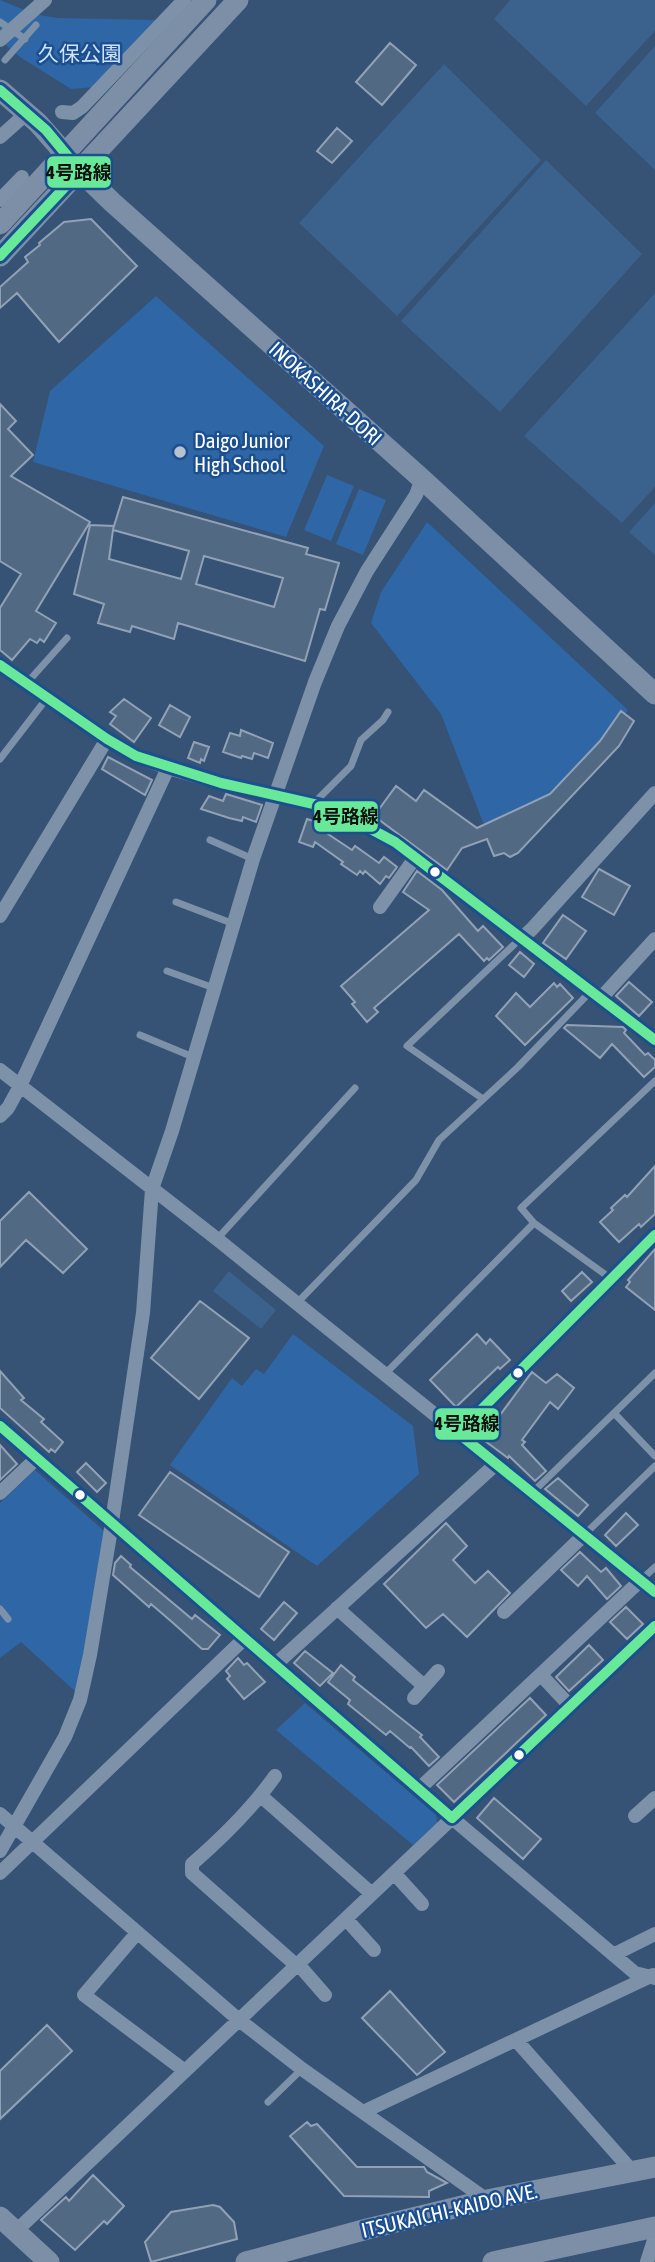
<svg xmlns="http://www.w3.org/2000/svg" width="655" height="2262" viewBox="0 0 655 2262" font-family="'Asap Condensed','Noto Sans JP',sans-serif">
	<rect width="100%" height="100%" fill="#365274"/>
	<path fill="#2f66a5" d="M0,0L34,14L57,18L157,20L96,87L71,89L20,57L0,40Z
		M156,296L324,446L286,537L33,462L50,391Z
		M327,475L354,486L331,541L304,530Z
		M359,489L386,500L363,555L336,544Z
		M427,522L628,710L625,714L621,712L600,741L550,794L484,825L441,714L371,623L381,592Z
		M293,1334L413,1426L419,1474L317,1566L170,1465L232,1378L242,1386L256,1369L264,1374Z
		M35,1470L104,1531L77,1693L21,1642L0,1658V1503Z
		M305,1703L436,1815L437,1823L413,1845L276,1730Z"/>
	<path fill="#3b618d" d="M510,0H655V31L586,106L494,19Z
		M655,46V170L595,113Z
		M444,64L541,160L397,316L299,223Z
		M546,160L642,254L500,412L401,321Z
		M655,293V487L622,523L524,436Z
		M655,503V555L629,532Z
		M229,1271L276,1310L261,1329L213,1291Z"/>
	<path fill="#526984" stroke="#92a2b6" stroke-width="2" fill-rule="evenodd" d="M390,43L416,65L382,105L356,82Z
		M337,128L352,141L332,163L317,151Z
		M91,219L137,266L59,342L17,293L0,308V287L28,262L25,257L40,245L39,243L64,222Z
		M0,404L16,421L8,429L33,455L11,476L90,522L36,611L56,623L44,642L40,639L37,643L30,639L12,660L0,650V608L21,574L0,561Z
		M123,497L308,548L306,554L339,563L325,610L320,609L305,661L178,623L174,639L132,626L130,632L98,623L104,604L74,594L90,525L114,526L113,529ZM113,530L189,551L181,579L109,559ZM204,556L283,578L274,607L196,584Z
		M124,699L151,718L134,742L110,724L116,716L110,712Z
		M170,705L190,717L180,737L159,725Z
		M621,711L634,721L619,746L518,853L510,857L504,853L494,856L487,839L462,848L447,870L374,816L396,786L416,801L424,790L477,828L550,794L600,741Z
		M241,730L273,743L268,758L254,753L252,759L242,756L241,758L223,752L230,733L240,736Z
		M194,742L209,747L204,761L201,759L200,763L188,758Z
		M108,757L152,780L145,795L102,769Z
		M226,794L262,805L256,822L243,817L242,821L229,818L201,809L209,796L223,801Z
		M307,819L330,826L328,834L352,850L355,846L379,863L384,857L397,867L389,878L386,876L380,884L365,871L363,874L360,871L357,875L341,864L343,862L315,842L313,847L299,842Z
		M599,869L630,886L614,915L582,897Z
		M417,871L442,890L478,931L483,926L503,947L489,960L487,958L484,961L459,934L374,1008L378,1012L367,1022L352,1004L355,1002L341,986L429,910L403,892Z
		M563,915L586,931L566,959L543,943Z
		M520,952L534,964L524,977L509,965Z
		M629,982L652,1002L639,1016L616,996Z
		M554,983L557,987L560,984L573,998L525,1045L496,1016L516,993L530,1007Z
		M567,1025L623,1027L626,1030L624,1033L645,1055L648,1053L655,1060V1067L644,1077L612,1044L600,1058L564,1028Z
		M655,1166V1214L641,1227L639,1224L619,1242L600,1222L613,1210L611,1208L625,1195L627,1197Z
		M29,1192L87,1249L63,1273L26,1240L0,1267V1221Z
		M655,1249V1310L626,1287L630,1282L628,1280Z
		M582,1272L592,1282L571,1301L562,1291Z
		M200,1301L249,1338L199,1399L151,1358Z
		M477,1334L486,1344L490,1339L510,1360L500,1369L498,1367L456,1407L430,1380Z
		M0,1371L24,1398L21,1400L44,1419L41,1422L63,1442L55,1452L51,1449L49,1452L0,1408Z
		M532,1372L546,1383L557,1374L574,1388L558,1409L550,1402L522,1440L525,1442L522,1445L546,1471L535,1481L509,1456L508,1458L477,1435L492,1415L497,1419Z
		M0,1445L17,1464L0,1480Z
		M86,1463L106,1483L97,1492L77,1472Z
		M170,1472L289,1552L259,1597L139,1515Z
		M558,1478L588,1505L578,1516L545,1489Z
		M626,1513L638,1525L616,1546L605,1535Z
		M446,1523L467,1546L453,1560L475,1583L488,1571L510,1593L467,1637L443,1614L426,1628L384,1584Z
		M580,1552L601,1572L606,1568L621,1586L607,1599L587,1576L578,1586L561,1570Z
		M121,1556L131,1565L130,1567L192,1619L195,1615L220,1635L208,1649H202L172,1622L151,1604L149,1607L113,1575L115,1563Z
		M284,1602L297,1613L274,1640L261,1629Z
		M626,1607L643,1624L627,1639L610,1622Z
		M589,1645L603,1660L569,1691L556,1677Z
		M305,1651L333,1673L320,1686L294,1663Z
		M238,1658L244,1665L247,1663L265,1682L244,1699L227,1679L230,1676L226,1671Z
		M341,1665L355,1677L353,1680L422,1735L420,1737L439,1757L429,1766L411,1747L410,1748L390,1731L386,1735L348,1704L350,1700L328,1682Z
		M530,1698L546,1715L454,1802L437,1785Z
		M494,1798L541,1839L523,1859L477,1818Z
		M390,1991L445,2052L417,2075L362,2018Z
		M47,2025L72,2051L0,2119V2071Z
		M307,2122L311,2126L317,2124L357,2167H424L427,2172L447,2183L429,2191V2197L344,2196L290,2136Z
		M93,2175L124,2206L107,2224L104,2221L75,2250L41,2220L66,2197L69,2201Z
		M213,2205L220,2207L234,2222L237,2239L151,2262L145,2242L171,2212Z"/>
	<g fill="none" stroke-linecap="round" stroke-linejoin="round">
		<path stroke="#7d92a8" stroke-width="7" d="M0,22L25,39
			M5,60L36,25
			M26,684L67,638
			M0,759L47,698
			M313,804L351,766L361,740L383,720L388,712
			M210,840L253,859
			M176,902L234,924
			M167,971L214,988
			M140,1035L193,1057
			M483,1099L407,1046L521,938
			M217,1239L355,1088
			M610,1278L534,1223L521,1208L655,1081
			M297,1303L416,1180L439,1140L518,1067L591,991
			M385,1374L534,1223
			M614,1413L655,1456
			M532,1493L655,1373
			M584,1535L655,1466
			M641,1580L655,1567
			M0,1609L8,1619
			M268,2102L302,2069"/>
		<path stroke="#7d92a8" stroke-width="14" d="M0,40L45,0
			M62,112L73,113L82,107L184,0
			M0,137L27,113
			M0,200L22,177
			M0,665L107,739L136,756L168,768L221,783L318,805L352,819L395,842L655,1040
			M380,907L415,858
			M0,916L107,739
			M522,938L532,929L655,793
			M601,998L655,939
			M0,1070L217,1239L655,1592
			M0,1116L8,1108L20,1086L168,768
			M0,1426L452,1818L635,1973L655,1978
			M458,1433L655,1235
			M0,1493L37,1458
			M337,1608L424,1686
			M504,1612L584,1535
			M276,1664L496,1464
			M541,1675L570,1706
			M414,1698L438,1671
			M275,1776C251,1810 223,1837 192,1864V1873L297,1966
			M420,1788L641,1580
			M261,1796L372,1894
			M0,1814L239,2020L302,2069L487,2200
			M635,1816L655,1798
			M0,1851L65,1737L80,1700L90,1655L110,1535L143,1313L152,1189L172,1131L253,859L315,682L338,626L367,571L416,495L422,479
			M0,1873L245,1638
			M394,1873L422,1904
			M346,1919L374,1950
			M137,1933L84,1995L185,2071
			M615,1954L655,1934
			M298,1964L325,1995
			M516,2040L632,2171
			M363,2112L653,1975
			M15,2232L655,1626
			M647,2262L655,2237"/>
		<path stroke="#7d8ea7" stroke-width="21" d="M0,90L38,123L80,171L112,202L422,479L655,694
			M0,224L206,0
			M0,256L238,0
			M0,2217L49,2262
			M246,2262L367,2229L487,2200L655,2167
			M493,2262L655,2227"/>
		<g stroke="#1b4f8f" stroke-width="16">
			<path id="bus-1" d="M0,90L46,130L80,171L0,256
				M0,665L107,739L136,756L221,783L318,805L352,819L395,842L655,1040
				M655,1235L458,1433L655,1592
				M0,1426L452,1818L655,1626"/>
		</g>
		<use href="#bus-1" stroke="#68e999" stroke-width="10"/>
	</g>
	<circle fill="#b9c2ce" stroke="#1b4f8f" stroke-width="2.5" cx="180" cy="452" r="7"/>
	<g fill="#fff" stroke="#1b4f8f" stroke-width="2.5">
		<circle cx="435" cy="872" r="6"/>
		<circle cx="518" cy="1373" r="6"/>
		<circle cx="80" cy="1495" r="6"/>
		<circle cx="519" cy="1755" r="6"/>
	</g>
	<g text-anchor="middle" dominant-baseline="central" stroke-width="5" stroke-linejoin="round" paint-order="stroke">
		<g font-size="21" fill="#cfe3fa" stroke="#1b4f8f">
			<text x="80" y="53">久保公園</text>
		</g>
		<g font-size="21" fill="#fff" stroke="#1b4f8f">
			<text transform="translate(326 393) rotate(42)">INOKASHIRA-DORI</text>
			<text transform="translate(449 2210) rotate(-13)">ITSUKAICHI-KAIDO AVE.</text>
		</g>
		<g font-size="21" fill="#fff" stroke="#1b4f8f" text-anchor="start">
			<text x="194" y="440">Daigo Junior<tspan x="194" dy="24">High School</tspan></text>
		</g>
	</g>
	<g stroke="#1b4f8f" stroke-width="2.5">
		<rect x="46" y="155" width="66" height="34" rx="7" fill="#68e999"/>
		<rect x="313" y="800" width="66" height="33" rx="7" fill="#68e999"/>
		<rect x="434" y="1407" width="66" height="34" rx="7" fill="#68e999"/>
	</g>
	<g font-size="19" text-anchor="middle" font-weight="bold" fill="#111">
		<text x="79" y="179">4号路線</text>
		<text x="346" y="823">4号路線</text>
		<text x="467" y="1430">4号路線</text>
	</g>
</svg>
